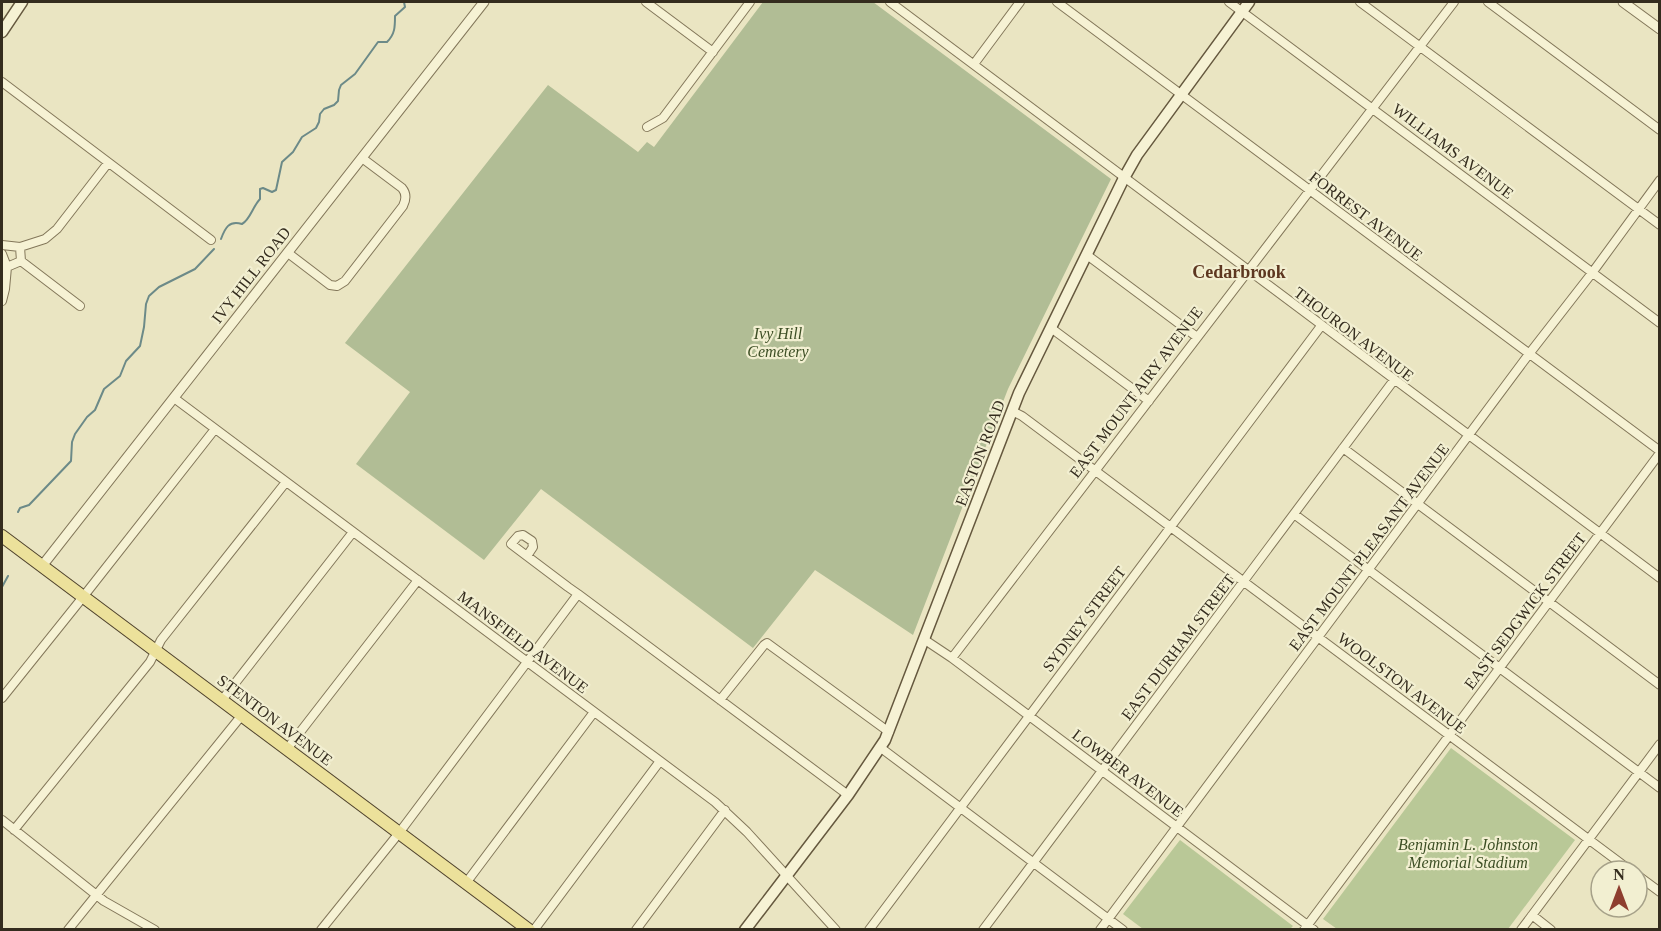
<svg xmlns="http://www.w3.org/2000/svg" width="1661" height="931" viewBox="0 0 1661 931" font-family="Georgia,serif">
	<rect width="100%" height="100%" fill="#eae5c2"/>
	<path fill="#b9c897" d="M1451,748L1575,840L1508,929H1337L1323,919Z
		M1180,840L1293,926L1290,929H1143L1123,914Z"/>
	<path fill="#b1bd95" d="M763,2H873L1111,179L1008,389L913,635L815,570L753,648L541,489L484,560L356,464L410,392L345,343L548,85L638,152L647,142L654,147Z"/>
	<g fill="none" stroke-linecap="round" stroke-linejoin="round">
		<path stroke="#6c8a88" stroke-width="2" d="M221,239C225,228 229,220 242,224C250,220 253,206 260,199V189L263,188L272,192L276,190L282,162L293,152L302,137L316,128L319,122L320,114L324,109L334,105L338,101L339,90L341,85L355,74L378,42H387C395,34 395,27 395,16L405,7L404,2
			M18,512L20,508L29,505L71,461L72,442L75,434L87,417L95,410L104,389L120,376L126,361L140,346L144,327L146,304L149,296L159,287L195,269L214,249
			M2,587L8,576"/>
		<g stroke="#83775a" stroke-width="10">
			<path id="minor" d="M646,2L713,52
				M890,2L1660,578
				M1057,2L1660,451
				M1229,2L1660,323
				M1360,2L1660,225
				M1488,2L1660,130
				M974,64L1020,2
				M2,82L211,240
				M647,127L663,118L750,2
				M2,245L20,247L21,261L7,267L2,254
				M20,247L45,239L57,229L108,163
				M288,253L330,285L337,286L345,281L403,206C406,200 407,194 402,188L362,158
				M1087,255L1197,337
				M21,261L80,306
				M2,301L5,289L7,267
				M1051,328L1149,401
				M174,398L715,802L747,832L836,930
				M1012,411L1022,416L1631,871
				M1343,448L1660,685
				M1294,514L1660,788
				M527,556L533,547L532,541L523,535L518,536L511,544L568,587L578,594L848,795
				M925,640L952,658L1314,930
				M952,658L1454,2
				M2,698L83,597L215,429
				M222,700L353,532
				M720,700L764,645L767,643L889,732
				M881,748L1123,930
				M287,749L418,580
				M2,820L104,901L155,930
				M14,830L150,662L161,640L286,482
				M1637,875L1660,892
				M466,883L594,712
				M1532,915L1551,930
				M68,930L242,715
				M321,930L399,833L578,594
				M534,930L660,761
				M636,930L725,810
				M869,930L1321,326
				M983,930L1394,380
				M1100,930L1529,354L1592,273L1660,180
				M1304,930L1660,453
				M1521,930L1660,744"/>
		</g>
		<g stroke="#83775a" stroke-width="11">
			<path id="tertiary" d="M1623,2L1660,29
				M42,566L484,2"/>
		</g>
		<g stroke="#65583e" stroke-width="13">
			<path id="secondary" d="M2,32L22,2
				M745,930L848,795L885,740L1019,393L1124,178L1137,155L1249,2"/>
		</g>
		<g stroke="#51442e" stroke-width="14">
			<path id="primary" d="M2,536L529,930"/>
		</g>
		<use href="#minor" stroke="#f6f2d4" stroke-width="8"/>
		<use href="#tertiary" stroke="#f6f2d4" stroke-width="9"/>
		<use href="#secondary" stroke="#f6f2d4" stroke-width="10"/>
		<use href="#primary" stroke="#ece19b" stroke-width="12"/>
	</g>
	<g text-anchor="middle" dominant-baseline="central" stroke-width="4.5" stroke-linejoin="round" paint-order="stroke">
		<g font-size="16" fill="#342c1e" stroke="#f2efd1">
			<text transform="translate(1453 151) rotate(37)">WILLIAMS AVENUE</text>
			<text transform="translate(1366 216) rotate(37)">FORREST AVENUE</text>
			<text transform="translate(251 275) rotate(-52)">IVY HILL ROAD</text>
			<text transform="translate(1354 334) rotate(37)">THOURON AVENUE</text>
			<text transform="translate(1136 392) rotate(-53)">EAST MOUNT AIRY AVENUE</text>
			<text transform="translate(980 453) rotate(-69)">EASTON ROAD</text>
			<text transform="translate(1369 547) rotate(-53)">EAST MOUNT PLEASANT AVENUE</text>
			<text transform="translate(1525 611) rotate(-53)">EAST SEDGWICK STREET</text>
			<text transform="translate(1084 619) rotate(-53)">SYDNEY STREET</text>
			<text transform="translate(523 642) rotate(37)">MANSFIELD AVENUE</text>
			<text transform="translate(1178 647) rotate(-53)">EAST DURHAM STREET</text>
			<text transform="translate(1402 683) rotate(37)">WOOLSTON AVENUE</text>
			<text transform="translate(275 720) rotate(37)">STENTON AVENUE</text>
			<text transform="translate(1128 773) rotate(37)">LOWBER AVENUE</text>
		</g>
		<g font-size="16" font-style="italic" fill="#3d4f25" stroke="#f2efd1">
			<text x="778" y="333">Ivy Hill<tspan x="778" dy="18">Cemetery</tspan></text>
			<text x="1468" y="844">Benjamin L. Johnston<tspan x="1468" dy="18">Memorial Stadium</tspan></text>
		</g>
		<g font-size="18" font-weight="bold" fill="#5d3720" stroke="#f2efd1">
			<text x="1239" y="272">Cedarbrook</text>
		</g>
	</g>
	<rect width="1661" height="931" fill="none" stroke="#342c1e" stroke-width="6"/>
	<g transform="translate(1619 889)"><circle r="28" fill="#f2efd1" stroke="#a6a189" stroke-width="1.5"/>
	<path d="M0-4.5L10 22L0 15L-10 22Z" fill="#8e3e2f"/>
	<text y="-9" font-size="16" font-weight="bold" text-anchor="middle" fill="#342c1e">N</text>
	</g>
</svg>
